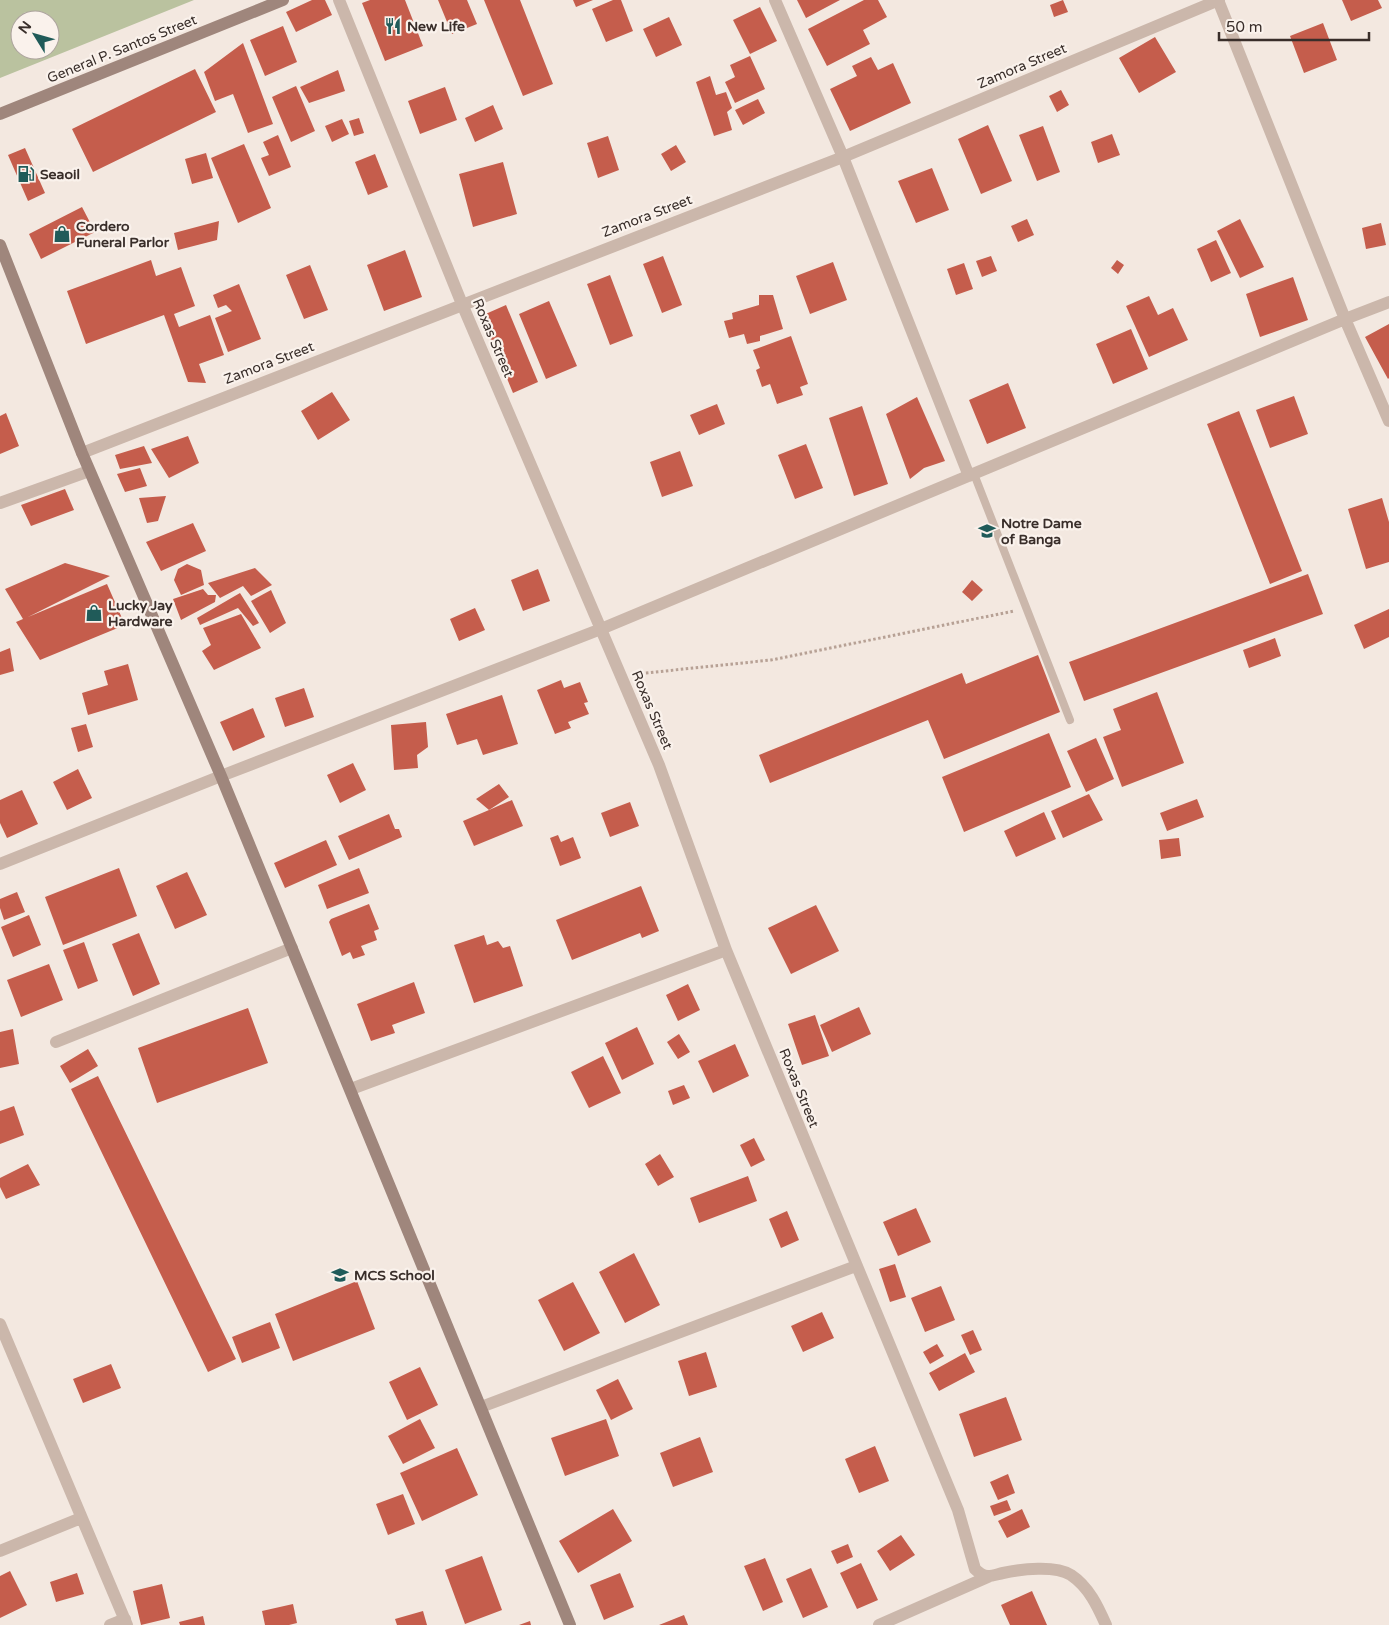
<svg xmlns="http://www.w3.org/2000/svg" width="1389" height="1625" viewBox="0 0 1389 1625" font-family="'Varela Round',sans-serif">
	<rect width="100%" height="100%" fill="#f3e8e0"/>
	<path fill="#bac29f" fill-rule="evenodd" d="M0,0H194L0,78ZM20,20H50V50H20Z"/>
	<path fill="#c55d4c" d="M312,0H325L332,15L296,32L286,12Z
		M370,0H405L423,46L385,61L362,3Z
		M438,0H467L477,24L452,34Z
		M484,0H520L553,84L523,96Z
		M573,0H593L576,7Z
		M613,0H621L633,31L606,42L592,9Z
		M797,0H840L806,18Z
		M864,0H878L887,17L863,30L870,44L827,66L808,29Z
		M1063,0L1068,12L1054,17L1050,5Z
		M1342,0H1378L1382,8L1351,21Z
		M760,7L777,41L750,54L733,20Z
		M669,17L682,45L656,57L643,29Z
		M1323,23L1337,60L1304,73L1290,36Z
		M283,26L297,62L265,76L250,40Z
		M1155,37L1176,72L1139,93L1119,58Z
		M243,43L273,124L248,133L233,94L215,101L204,72Z
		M750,56L765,89L735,103L725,82L735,77L730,65Z
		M871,57L878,70L893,63L911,103L850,131L830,89L857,76L852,66Z
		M195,69L216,112L93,172L72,129Z
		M338,70L345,91L309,103L300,87Z
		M710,76L716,95L726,92L732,108L727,112L732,130L714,136L696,82Z
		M296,86L315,131L291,142L272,97Z
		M445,87L457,120L420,134L408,101Z
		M1061,90L1069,105L1057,112L1049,96Z
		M758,99L765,113L743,125L735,110Z
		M493,105L503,129L475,142L465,118Z
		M359,118L364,133L354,136L349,121Z
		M342,119L349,134L332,142L325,126Z
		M988,125L1012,181L981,194L958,139Z
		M1043,126L1060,172L1037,181L1019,135Z
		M1112,134L1120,155L1098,163L1091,142Z
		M278,135L291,167L269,176L261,158L269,155L263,142Z
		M608,136L619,170L598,178L587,143Z
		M244,144L271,208L238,223L211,158Z
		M676,145L686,162L671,171L661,154Z
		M25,148L45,193L28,201L8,155Z
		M206,153L213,178L192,184L185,159Z
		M375,154L388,187L368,195L355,162Z
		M503,162L517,214L473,227L459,174Z
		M932,168L949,210L916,223L898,181Z
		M82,207L95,232L41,259L29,234Z
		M1027,219L1034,235L1018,242L1011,226Z
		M1240,219L1264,267L1240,278L1217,231Z
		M219,221L217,240L178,250L174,233Z
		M1381,223L1386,245L1366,249L1362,228Z
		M1216,240L1231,273L1211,282L1197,249Z
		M405,250L422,297L384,311L367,265Z
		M663,256L682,305L662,313L643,264Z
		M991,256L997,271L982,277L976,261Z
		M151,260L156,276L181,267L195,306L174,314L179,327L210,315L224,355L199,364L206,383L188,382L164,315L86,344L67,291Z
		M1117,260L1124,265L1118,274L1111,268Z
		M833,262L847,300L810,314L796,276Z
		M964,263L973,289L956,295L947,269Z
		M310,265L328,310L304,319L286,275Z
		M610,275L633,336L610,345L587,284Z
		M1293,277L1308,320L1260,337L1246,294Z
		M239,284L261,339L228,352L215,318L232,311L226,305L218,308L213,295Z
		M759,295H773L783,329L760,336V341L747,344L744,334L729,338L724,321L733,319L732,313L759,305Z
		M1149,296L1158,315L1173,308L1188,340L1149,357L1126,306Z
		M549,301L577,366L546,379L519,314Z
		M506,305L538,382L513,393L481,316Z
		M1389,324V378L1388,379L1365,337Z
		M1131,329L1148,369L1113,384L1096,344Z
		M791,336L808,384L800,387L803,395L777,404L770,384L762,387L756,370L760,368L753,350Z
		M1008,383L1026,428L987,444L969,400Z
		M332,392L350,420L318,440L301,411Z
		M1294,396L1308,434L1270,448L1256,410Z
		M917,397L945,461L924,468L910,479L886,414Z
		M717,404L725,424L699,435L690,415Z
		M862,406L888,484L854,496L829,418Z
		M1239,411L1302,571L1270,584L1207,424Z
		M6,413L19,446L0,454V416Z
		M188,436L199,463L169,478L151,449Z
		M806,444L823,488L795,499L778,455Z
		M144,446L152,463L120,469L115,455Z
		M680,451L693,486L662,497L650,462Z
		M140,468L147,486L125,492L117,474Z
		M65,489L74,510L31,526L21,505Z
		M166,496L158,521L147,523L139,498Z
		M1382,498L1389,522V562L1366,569L1348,509Z
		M193,523L206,551L161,571L146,542Z
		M65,563L110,576L28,617L107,584L125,625L40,660L16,622L23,619L5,589Z
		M187,564L201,570L204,585L181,595L174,580L178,569Z
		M255,568L272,585L251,596L243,586L220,598L208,583Z
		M538,569L550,601L523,611L511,580Z
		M1308,574L1323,614L1084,701L1069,662Z
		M972,580L983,590L972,601L962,592Z
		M203,589L208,595H216L215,602L181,620L173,599Z
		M271,590L286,623L270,633L251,601Z
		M240,593L259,623L253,626L238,608L200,625L197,618Z
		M475,608L485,630L459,641L450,619Z
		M1389,609V637L1364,649L1354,625Z
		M241,614L261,648L214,670L202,651L211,645L203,628Z
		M1275,638L1281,656L1249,668L1243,650Z
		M10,648L14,671L0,675V652Z
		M1038,655L1060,712L944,759L928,720L770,783L759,755L962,673L966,684Z
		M128,664L138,700L88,715L82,693L108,685L104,671Z
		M561,680L564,688L580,682L588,702L584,703L589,714L568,722L571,728L555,734L537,690Z
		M304,688L314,717L285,727L275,698Z
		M1157,692L1184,763L1122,787L1103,737L1121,730L1113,709Z
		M502,695L518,744L483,755L477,739L457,745L446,714Z
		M253,708L265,737L233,751L220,722Z
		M426,722L428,747L417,755L418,768L394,770L391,725Z
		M86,724L93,747L78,752L71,728Z
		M1049,733L1071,787L964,832L942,777Z
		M1096,738L1114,779L1086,792L1067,751Z
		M353,763L366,790L340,803L327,775Z
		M78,769L92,798L67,810L53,782Z
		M499,784L509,797L489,810L512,800L523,826L474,846L463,821L489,810L476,799Z
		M22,790L38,824L7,838L0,823V800Z
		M1089,794L1103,820L1063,838L1051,811Z
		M1197,799L1204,817L1167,831L1160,813Z
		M630,802L639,826L610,837L601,813Z
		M1044,812L1056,839L1016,857L1004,831Z
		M389,814L395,829H399L402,837L349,860L338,836Z
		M558,835L561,842L573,837L581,858L560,866L550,838Z
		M1179,838L1181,856L1161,859L1159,840Z
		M326,840L337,865L285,888L274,863Z
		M119,868L137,916L63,945L45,897Z
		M359,868L369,893L327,909L318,885Z
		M187,872L207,915L175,929L156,886Z
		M641,886L659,931L642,938L640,933L572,960L556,920Z
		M17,892L25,912L4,920L0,908V899Z
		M369,904L379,929L374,931L377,940L361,946L365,955L353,959L350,952L342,956L329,922L331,919Z
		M816,905L839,951L791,974L768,928Z
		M29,915L41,945L13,957L1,927Z
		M139,933L160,984L133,996L112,944Z
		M484,935L487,945L498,941L503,948L510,946L523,986L474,1003L454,945Z
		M84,942L98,981L78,989L63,950Z
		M49,964L63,1000L21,1017L7,980Z
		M414,982L425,1013L392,1025L395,1033L371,1041L357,1004Z
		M688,984L700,1010L678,1021L666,995Z
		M859,1007L871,1034L832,1052L820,1025Z
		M248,1008L268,1063L157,1103L138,1048Z
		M815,1015L829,1056L802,1065L788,1024Z
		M637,1027L654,1064L622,1080L605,1043Z
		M13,1029L19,1064L0,1068V1032Z
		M679,1034L690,1052L678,1059L667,1042Z
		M735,1044L749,1076L713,1093L698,1061Z
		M88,1049L98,1066L70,1083L60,1066Z
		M603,1056L621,1093L589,1108L571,1072Z
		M98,1076L236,1359L208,1372L71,1089Z
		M684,1085L690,1098L673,1105L668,1091Z
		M14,1106L24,1135L0,1144V1111Z
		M754,1138L765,1160L751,1167L740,1145Z
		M660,1154L674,1177L658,1186L645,1164Z
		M28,1164L40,1185L6,1199L0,1187V1178Z
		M748,1176L757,1201L699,1223L690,1198Z
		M916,1208L931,1242L898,1256L883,1222Z
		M787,1211L799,1240L781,1248L769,1219Z
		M634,1253L660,1305L625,1323L599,1272Z
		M895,1264L906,1297L890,1302L879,1269Z
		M357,1281L375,1329L293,1361L275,1314Z
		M573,1282L600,1333L564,1351L538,1300Z
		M941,1286L955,1320L925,1332L911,1298Z
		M822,1312L834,1338L803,1352L791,1326Z
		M270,1322L280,1348L242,1363L232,1337Z
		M973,1330L982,1350L970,1355L961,1335Z
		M937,1344L944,1356L930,1364L923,1352Z
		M706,1352L717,1387L689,1396L678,1361Z
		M965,1353L975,1372L939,1391L929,1373Z
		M111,1364L121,1388L83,1403L73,1379Z
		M420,1367L438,1405L407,1420L389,1382Z
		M618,1379L633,1409L611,1420L596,1390Z
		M1006,1397L1022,1440L974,1457L959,1414Z
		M420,1419L435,1448L403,1464L388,1436Z
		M606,1419L619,1456L565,1476L551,1438Z
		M700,1437L713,1472L673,1487L660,1453Z
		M875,1446L889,1481L859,1493L845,1459Z
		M457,1448L478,1495L422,1521L400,1473Z
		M1008,1474L1015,1493L998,1500L990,1482Z
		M403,1494L415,1524L388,1535L376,1504Z
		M1007,1500L1011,1510L994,1516L990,1506Z
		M613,1509L632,1541L578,1573L559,1541Z
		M1022,1509L1030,1527L1007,1538L998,1521Z
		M901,1535L915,1555L890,1571L877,1551Z
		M848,1544L853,1557L837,1564L831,1551Z
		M482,1556L502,1610L465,1624L445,1570Z
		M765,1558L783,1602L763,1611L744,1566Z
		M861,1563L878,1600L857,1609L840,1573Z
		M811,1568L828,1607L803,1618L786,1579Z
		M10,1571L27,1605L0,1618V1576Z
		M77,1573L84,1594L56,1602L50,1582Z
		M620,1573L634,1607L604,1620L590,1585Z
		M162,1584L170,1618L141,1625L133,1591Z
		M1032,1591L1047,1625H1010L1001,1605Z
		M293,1604L297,1623L289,1625H265L262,1611Z
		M423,1611L427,1625H397L395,1619Z
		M684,1615L688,1625H659Z
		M203,1616L205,1625H180L179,1622Z
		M530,1621L531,1625H519Z"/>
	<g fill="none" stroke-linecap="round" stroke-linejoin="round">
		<path stroke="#b7a195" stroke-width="3" stroke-dasharray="2.5 2.5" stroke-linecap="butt" d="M636,674L771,660L1014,611"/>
		<path stroke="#cbb7ab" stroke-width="8" d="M974,474L1070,720"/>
		<path stroke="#cbb7ab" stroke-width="12" d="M339,0L462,304L659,765L726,950L958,1510L975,1569C979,1573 983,1576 988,1576C993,1576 998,1574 1003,1573C1022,1569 1055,1565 1071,1575C1089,1587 1098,1607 1106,1625
			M775,0L843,157L969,476
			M1218,0L1345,319L1389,421
			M82,453L843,157L1219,0
			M0,503L89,471
			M0,864L221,776L601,629L1345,319L1389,302
			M56,1042L292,948
			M351,1089L726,950
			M0,1324L127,1625
			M481,1407L856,1266
			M0,1551L81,1518
			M110,1625L125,1619
			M879,1625L990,1576"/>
		<path stroke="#9f867c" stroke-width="12" d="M0,114L283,0
			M0,245L82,453L221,776L570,1625"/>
	</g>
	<defs>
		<g id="restaurant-bare" transform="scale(1.35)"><path d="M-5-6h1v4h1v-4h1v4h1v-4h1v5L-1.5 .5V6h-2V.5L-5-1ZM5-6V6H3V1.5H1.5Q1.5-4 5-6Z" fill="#205b59" stroke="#faf2ec" stroke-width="2.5" paint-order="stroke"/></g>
		<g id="fuel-bare" transform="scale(1.35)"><path d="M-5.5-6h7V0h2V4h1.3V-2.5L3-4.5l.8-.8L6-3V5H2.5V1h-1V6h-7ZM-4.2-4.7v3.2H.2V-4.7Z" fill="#205b59" stroke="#faf2ec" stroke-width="2.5" paint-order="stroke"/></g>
		<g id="shop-bare" transform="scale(1.35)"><path d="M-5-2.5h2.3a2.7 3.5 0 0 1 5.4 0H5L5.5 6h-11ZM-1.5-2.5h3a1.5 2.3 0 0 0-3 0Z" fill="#205b59" stroke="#faf2ec" stroke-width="2.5" paint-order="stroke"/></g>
		<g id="school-bare" transform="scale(1.35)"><path d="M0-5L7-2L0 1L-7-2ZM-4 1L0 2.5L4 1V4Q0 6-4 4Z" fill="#205b59" stroke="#faf2ec" stroke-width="2.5" paint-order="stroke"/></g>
	</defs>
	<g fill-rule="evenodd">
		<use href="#restaurant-bare" x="393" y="26"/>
		<use href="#fuel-bare" x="26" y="174"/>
		<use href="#shop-bare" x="62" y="234"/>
		<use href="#school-bare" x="987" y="531"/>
		<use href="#shop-bare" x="94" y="613"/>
		<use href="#school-bare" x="340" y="1275"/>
	</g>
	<g text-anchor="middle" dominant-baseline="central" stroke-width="4.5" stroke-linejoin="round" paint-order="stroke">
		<g font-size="14" font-weight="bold" fill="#392e2a" stroke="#faf2ec" text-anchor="start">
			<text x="407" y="26">New Life</text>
			<text x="40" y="174">Seaoil</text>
			<text x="76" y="226">Cordero<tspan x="76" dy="16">Funeral Parlor</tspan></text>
			<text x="1001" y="523">Notre Dame<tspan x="1001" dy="16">of Banga</tspan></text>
			<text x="108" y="605">Lucky Jay<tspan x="108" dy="16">Hardware</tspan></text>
			<text x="354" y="1275">MCS School</text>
		</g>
		<g font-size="14" fill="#392e2a" stroke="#faf2ec">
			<text transform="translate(122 49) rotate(-22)">General P. Santos Street</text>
			<text transform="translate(1022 66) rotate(-23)">Zamora Street</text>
			<text transform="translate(647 216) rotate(-21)">Zamora Street</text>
			<text transform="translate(493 338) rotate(67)">Roxas Street</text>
			<text transform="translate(269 363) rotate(-21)">Zamora Street</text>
			<text transform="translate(652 710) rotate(67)">Roxas Street</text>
			<text transform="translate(799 1088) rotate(68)">Roxas Street</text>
		</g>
	</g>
	<g transform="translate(35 35) rotate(307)"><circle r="24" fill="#faf2ec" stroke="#ada49e"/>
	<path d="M0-4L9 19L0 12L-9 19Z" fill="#205b59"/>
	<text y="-8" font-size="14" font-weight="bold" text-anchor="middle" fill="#392e2a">N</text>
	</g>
	<path d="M1219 32v8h150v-8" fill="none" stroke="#392e2a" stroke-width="2.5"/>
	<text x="1226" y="32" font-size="15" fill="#392e2a" stroke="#faf2ec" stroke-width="4" paint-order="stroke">50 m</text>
</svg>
